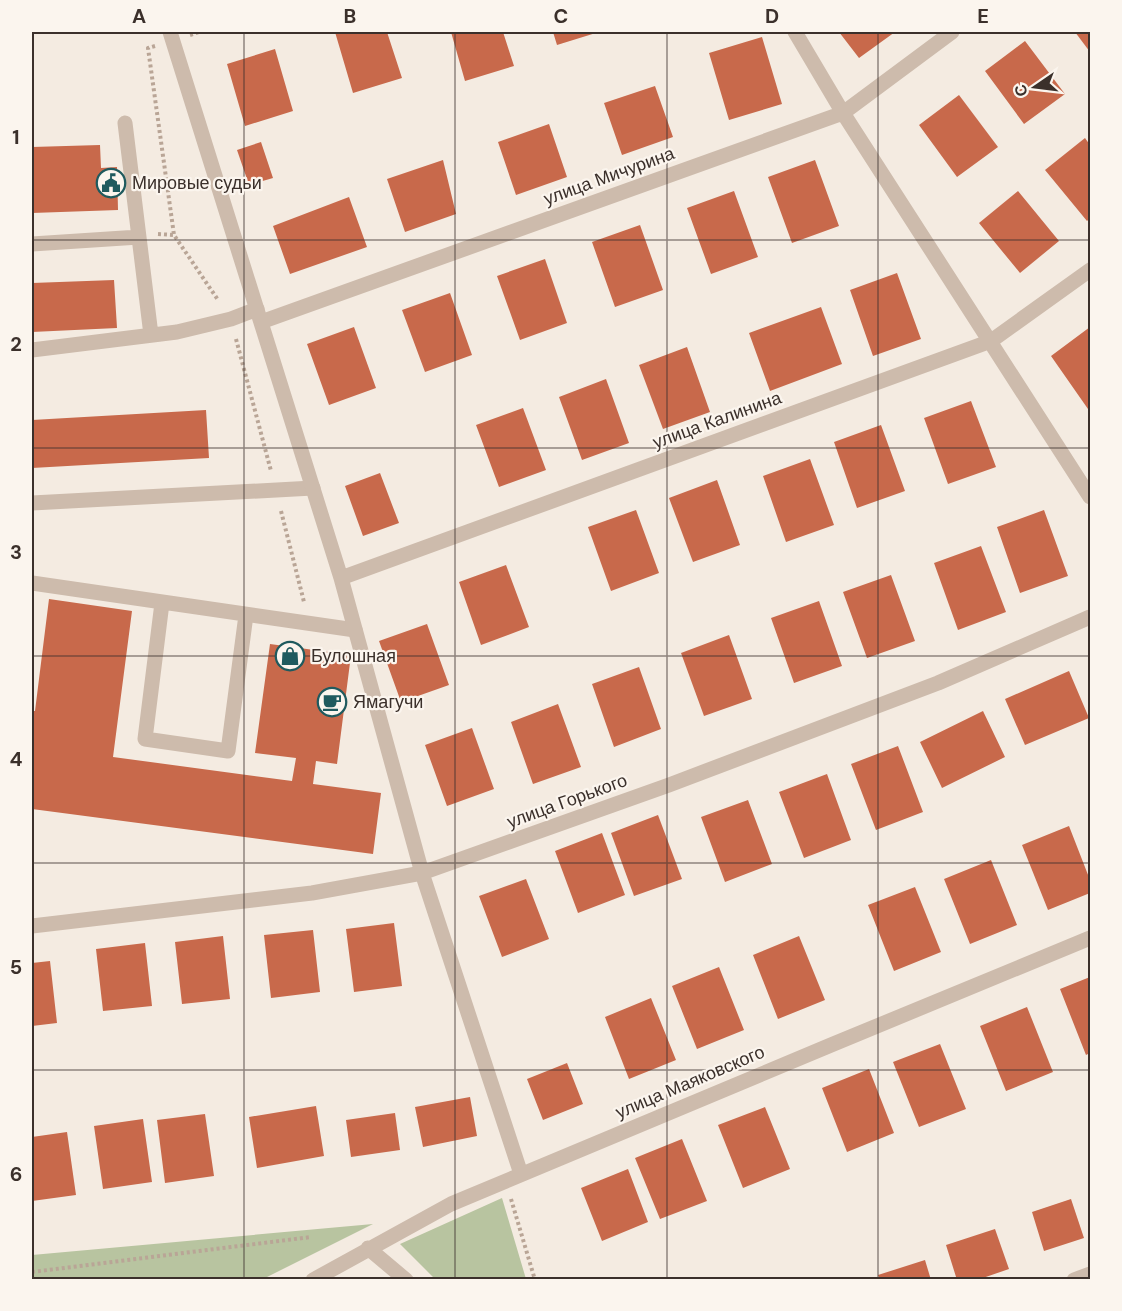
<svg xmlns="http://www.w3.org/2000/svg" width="1122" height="1311" viewBox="0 0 1122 1311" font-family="'DM Sans',sans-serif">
	<rect width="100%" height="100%" fill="#f4ebe1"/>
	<path fill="#b8c4a0" d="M502,1198L526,1279H435L400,1244Z
		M373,1224L263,1279H32V1255Z"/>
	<path fill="#c8694b" d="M335,32H387L402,78L353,93Z
		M451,32H503L514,66L465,81Z
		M553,32H599L557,45Z
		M839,32H895L859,58Z
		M1075,32H1090V52Z
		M762,37L782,104L729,120L709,53Z
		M1025,41L1065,94L1024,124L985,71Z
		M275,49L293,111L245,126L227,64Z
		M655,86L673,137L622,155L604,103Z
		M959,95L998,147L957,177L919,125Z
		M549,124L567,177L516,195L498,142Z
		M1085,138L1090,145V218L1087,221L1045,170Z
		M261,142L273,178L249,185L237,150Z
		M100,145L101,168L117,167L118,210L32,213V147Z
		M443,160L456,214L405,232L387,179Z
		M815,160L839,226L792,243L768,177Z
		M734,191L758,257L711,274L687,208Z
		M1018,191L1059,241L1020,273L979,223Z
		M349,197L367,247L290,274L273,226Z
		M640,225L663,290L615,307L592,242Z
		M545,259L567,323L520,340L497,276Z
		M897,273L921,339L873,356L850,290Z
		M114,280L117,328L32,332V283Z
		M450,293L472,355L425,372L402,310Z
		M821,307L842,364L770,391L749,333Z
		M354,327L376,388L329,405L307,344Z
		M1090,327V407L1088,409L1051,356Z
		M687,347L710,412L663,429L639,365Z
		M606,379L629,443L582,460L559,397Z
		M971,401L996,467L948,484L924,418Z
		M523,408L546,470L499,487L476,425Z
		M206,410L209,458L32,468V420Z
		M881,425L905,491L857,508L834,442Z
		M810,459L834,525L786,542L763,476Z
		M380,473L399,523L363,536L345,486Z
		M717,480L740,545L693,562L669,498Z
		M636,510L659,573L611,591L588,527Z
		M1044,510L1068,576L1020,593L997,527Z
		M981,546L1006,612L958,630L934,563Z
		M506,565L529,627L481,645L459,582Z
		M891,575L915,641L867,658L843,592Z
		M49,599L132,611L113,757L292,781L296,758L255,753L270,644L351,655L337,764L316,761L313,784L381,793L373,854L32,809V711H35Z
		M819,601L842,666L794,683L771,618Z
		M427,624L449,685L401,702L379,641Z
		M729,635L752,699L704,716L681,653Z
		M639,667L661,729L614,747L592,684Z
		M1069,671L1089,718L1025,745L1005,699Z
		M558,704L581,767L533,784L511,722Z
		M983,711L1005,757L942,788L920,742Z
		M472,728L494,789L447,806L425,745Z
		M898,746L923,812L876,830L851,764Z
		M827,774L851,840L804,858L779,792Z
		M748,800L772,864L725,882L701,817Z
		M658,815L682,879L634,896L611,833Z
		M1069,826L1090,880V893L1048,910L1022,845Z
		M602,833L625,895L578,913L555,851Z
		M991,860L1017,925L970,944L944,879Z
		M526,879L549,939L502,957L479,896Z
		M915,887L941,952L894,971L868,905Z
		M394,923L402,986L354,992L346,929Z
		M313,930L320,992L271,998L264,935Z
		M223,936L230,999L182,1004L175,942Z
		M799,936L825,1000L778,1019L753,955Z
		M145,943L152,1006L103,1011L96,949Z
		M50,961L57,1023L32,1026V963Z
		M719,967L744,1030L697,1049L672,986Z
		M1090,977V1053L1086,1055L1060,989Z
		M651,998L676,1060L629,1079L605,1017Z
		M1027,1007L1053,1072L1006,1091L980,1026Z
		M940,1044L966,1109L919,1127L893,1062Z
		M567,1063L583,1104L543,1120L527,1079Z
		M869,1069L894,1133L847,1152L822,1088Z
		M470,1097L477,1136L423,1147L415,1107Z
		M316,1106L324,1156L257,1168L249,1117Z
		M765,1107L790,1169L743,1188L718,1125Z
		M395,1113L400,1150L351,1157L346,1120Z
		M205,1114L214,1176L165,1183L157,1120Z
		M143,1119L152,1182L103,1189L94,1126Z
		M67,1132L76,1195L32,1201V1137Z
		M682,1139L707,1201L660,1219L635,1158Z
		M628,1169L648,1222L602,1241L581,1188Z
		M1071,1199L1084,1238L1044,1251L1032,1212Z
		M995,1229L1009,1269L977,1280H957L946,1245Z
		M925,1260L931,1280H880L878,1275Z"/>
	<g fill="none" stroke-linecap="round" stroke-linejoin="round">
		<path stroke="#b9a596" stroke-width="4" stroke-dasharray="3 3" stroke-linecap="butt" d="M190,35L199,32
			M155,46L148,48L174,235L218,300
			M158,234L174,235
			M236,339L271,471
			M281,511L304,602
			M511,1199L535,1280
			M32,1272L311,1237"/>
		<path stroke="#cdbbac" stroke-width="15" d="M125,123L151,335
			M32,244L139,237
			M32,350L177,332L231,319L257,309
			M32,503L313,488
			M32,583L355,630
			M162,603L145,739L228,751L246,615"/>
		<path stroke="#cdbbac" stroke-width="15" d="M170,32L341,578L422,873L521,1174
			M795,32L843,113L1090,497
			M261,322L843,113L952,32
			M341,578L991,341L1090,270
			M32,926L312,893L422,873L669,785L938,683L1090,617
			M368,1248L406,1280
			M313,1280L451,1204L831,1045L1090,938
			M1074,1280L1090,1274"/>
	</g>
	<path fill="none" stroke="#3b302b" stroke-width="1.5" stroke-opacity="0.55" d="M244,32V1280M455,32V1280M667,32V1280M878,32V1280M32,240H1090M32,448H1090M32,656H1090M32,863H1090M32,1070H1090"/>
	<defs>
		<g id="civic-ring" transform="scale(1.5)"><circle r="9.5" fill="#fbf5ee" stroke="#1f5a5e" stroke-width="1.5"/><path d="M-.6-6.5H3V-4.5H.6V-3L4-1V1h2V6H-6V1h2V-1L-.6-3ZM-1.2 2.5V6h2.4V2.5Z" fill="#1f5a5e"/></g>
		<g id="shop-ring" transform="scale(1.5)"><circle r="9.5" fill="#fbf5ee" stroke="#1f5a5e" stroke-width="1.5"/><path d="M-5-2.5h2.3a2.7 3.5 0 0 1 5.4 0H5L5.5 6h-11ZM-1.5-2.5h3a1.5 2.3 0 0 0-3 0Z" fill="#1f5a5e"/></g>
		<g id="cafe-ring" transform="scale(1.5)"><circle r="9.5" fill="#fbf5ee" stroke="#1f5a5e" stroke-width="1.5"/><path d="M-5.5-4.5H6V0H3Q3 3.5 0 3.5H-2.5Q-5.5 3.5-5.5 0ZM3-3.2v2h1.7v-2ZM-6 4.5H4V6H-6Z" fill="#1f5a5e"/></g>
	</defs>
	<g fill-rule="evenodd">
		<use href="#civic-ring" x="111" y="183"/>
		<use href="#shop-ring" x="290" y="656"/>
		<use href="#cafe-ring" x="332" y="702"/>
	</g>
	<g text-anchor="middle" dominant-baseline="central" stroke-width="4.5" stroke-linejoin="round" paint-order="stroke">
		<g font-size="18" fill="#3b302b" stroke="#fbf5ee">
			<text transform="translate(609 176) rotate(-20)">улица Мичурина</text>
			<text transform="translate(717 420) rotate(-20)">улица Калинина</text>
			<text transform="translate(567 801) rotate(-20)">улица Горького</text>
			<text transform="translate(690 1082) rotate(-23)">улица Маяковского</text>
		</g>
		<g font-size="18" fill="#3b302b" stroke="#fbf5ee" text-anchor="start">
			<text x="132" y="183">Мировые судьи</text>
			<text x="311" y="656">Булошная</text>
			<text x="353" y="702">Ямагучи</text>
		</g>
	</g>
	<rect width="1122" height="1311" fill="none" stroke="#fbf5ee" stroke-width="66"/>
	<g transform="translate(1035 87) rotate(256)" stroke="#fbf5ee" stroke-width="4.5" paint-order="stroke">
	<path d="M0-4.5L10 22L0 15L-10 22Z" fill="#3b302b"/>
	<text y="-9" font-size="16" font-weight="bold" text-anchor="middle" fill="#3b302b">С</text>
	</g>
	<rect x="33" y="33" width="1056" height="1245" fill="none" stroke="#3b302b" stroke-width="2"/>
	<g font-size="20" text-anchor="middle" font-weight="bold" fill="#3b302b">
		<text x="139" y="23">A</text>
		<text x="350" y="23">B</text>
		<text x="561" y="23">C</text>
		<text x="772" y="23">D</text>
		<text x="983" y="23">E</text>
		<text x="16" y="144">1</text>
		<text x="16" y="351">2</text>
		<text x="16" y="559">3</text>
		<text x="16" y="766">4</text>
		<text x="16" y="974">5</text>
		<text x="16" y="1181">6</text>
	</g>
</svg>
